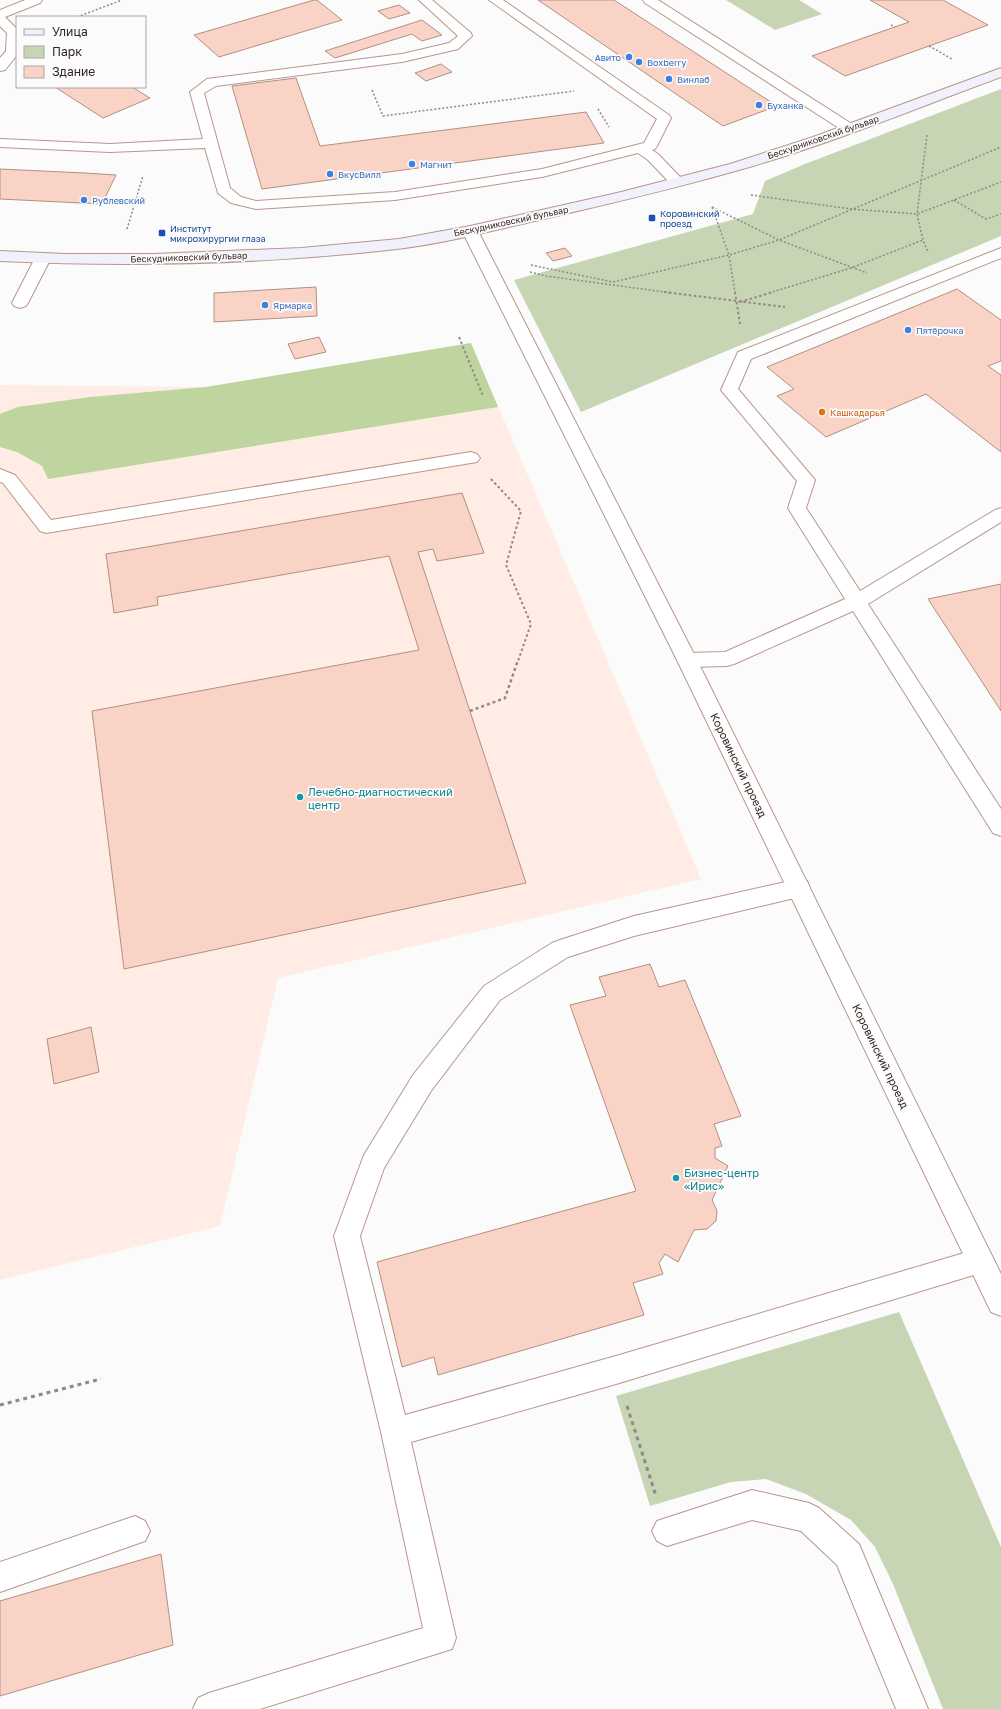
<svg xmlns="http://www.w3.org/2000/svg" width="1001" height="1709" viewBox="0 0 1001 1709" font-family="'Golos Text',sans-serif">
	<rect width="100%" height="100%" fill="#fbfbfb"/>
	<path fill="#ffece5" d="M471,343L701,879L278,978L220,1226L0,1280V385L206,387Z"/>
	<path fill="#c7d5b4" d="M726,0H799L822,14L775,30Z
		M1001,89V236L581,412L514,280L753,214L765,181L805,164Z
		M899,1312L1001,1547V1709H943L893,1584L875,1547L851,1520L806,1494L766,1479L731,1482L650,1506L616,1396Z"/>
	<path fill="#bfd5a0" d="M471,343L498,407L48,479L42,466L17,452L0,447V414L18,407L90,397L206,387Z"/>
	<path fill="#f9d4c6" stroke="#b28f82" d="M314,0H317L342,20L219,57L194,35Z
		M538,0H614L777,106L723,126Z
		M870,0H943L988,25L845,76L812,56L909,22Z
		M399,5L410,13L389,19L378,11Z
		M422,20L442,35L422,41L412,34L335,58L325,51Z
		M441,64L452,72L426,81L415,73Z
		M296,78L320,146L586,112L604,143L262,189L232,86Z
		M55,87H132L150,98L103,118Z
		M0,169L85,173L116,175L102,204L0,199Z
		M565,248L572,256L553,261L546,253Z
		M316,287L317,316L214,322V293Z
		M957,289L1001,320V361L988,366L1001,375V452L926,394L826,437L777,396L794,389L767,367Z
		M319,337L326,352L295,359L288,344Z
		M462,493L484,553L437,561L433,549L418,552L526,883L124,969L92,711L419,650L389,556L157,597L158,605L114,613L106,554Z
		M1001,584V711L928,599Z
		M650,964L659,987L685,980L741,1116L714,1124L722,1146L715,1148V1158L728,1166L712,1200L717,1211L716,1221L707,1229L694,1230L678,1262L665,1254L659,1263L663,1274L633,1283L644,1315L438,1375L434,1357L402,1367L377,1262L636,1191L570,1005L606,996L599,977Z
		M91,1027L99,1072L54,1084L47,1039Z
		M161,1554L173,1645L0,1696V1601Z"/>
	<g fill="none" stroke-linecap="round" stroke-linejoin="round">
		<g stroke="#b99689" stroke-width="2">
			<path id="lane" d="M25,0H42L40,3L5,17L17,29V55L5,70L0,71V58L6,51L7,33L0,26V10Z
				M419,0H432L471,33L472,36L458,49L402,62L216,86L204,93L230,188L241,197L256,201L395,192L542,169L644,143L657,119L489,0H503L669,115L671,118L657,146L655,149L652,150L658,154L682,179L684,182L682,185L677,186L672,185L648,160L638,153L542,177L395,200L256,209L231,203L218,193L205,148L110,152L0,147V139L110,144L203,139L190,92L207,79L402,54L449,43L458,36Z
				M643,0H658L855,126L857,129L855,132L850,133L845,132L645,3Z
				M1001,248V258L751,359L738,389L815,480L806,508L860,591L995,510L1001,508V522L868,604L1001,809V836L993,833L853,611L734,664L727,666L687,667L680,665L677,660L680,655L687,653L725,652L845,599L788,508L797,481L721,390L738,352Z
				M43,253L48,255L51,258L28,303L26,306L20,308L14,306L12,303L35,258L38,255Z
				M471,452L477,454L480,458L477,462L46,533L40,531L3,483L0,482V469L15,475L51,520Z
				M799,879L807,881L810,888L807,895L634,936L568,957L500,1000L431,1091L384,1168L360,1236L405,1415L616,1356L981,1248L990,1252L994,1261L990,1270L616,1384L411,1442L456,1638L452,1649L260,1709H193L198,1698L209,1693L423,1628L381,1432L334,1236L364,1155L413,1075L484,986L552,943L560,940L634,916Z
				M752,1490L809,1503L819,1508L859,1544L928,1709H896L837,1565L801,1531L752,1520L667,1546L657,1541L652,1531L657,1521Z
				M135,1516L145,1521L150,1531L145,1541L0,1592V1562Z"/>
		</g>
		<g stroke="#b99689" stroke-width="2">
			<path id="street" d="M470,226L475,228L478,231L697,660L1001,1274V1316L991,1312L677,660L462,231L465,228Z"/>
		</g>
		<g stroke="#b99689" stroke-width="2">
			<path id="secondary" d="M1001,68V77C914,109 828,145 739,170C676,188 612,203 548,218C498,229 448,243 397,249C267,264 131,267 0,261V251L65,254H152L301,248L399,239L470,226L617,193L730,164L813,137Z"/>
		</g>
		<path stroke="#918987" stroke-width="1.5" stroke-dasharray="2 2" stroke-linecap="butt" d="M77,17L122,0
			M891,25L895,27
			M929,46L952,59
			M372,90L383,116L574,91
			M598,109L609,127
			M927,135L917,214L923,240L928,252
			M751,195L851,209L917,214L1001,182
			M954,200L986,219L1001,214
			M712,207L779,240L867,273
			M712,207L729,255L735,293
			M127,229L143,176
			M531,265L613,282L729,255L779,240L1001,147
			M530,272L546,276L672,293
			M769,293L851,268L923,240"/>
		<path stroke="#918987" stroke-width="2" stroke-dasharray="2.5 2.5" stroke-linecap="butt" d="M664,292L785,307
			M735,292L740,324
			M740,302L773,292
			M459,337L483,396
			M491,479L521,511L506,565L531,624L518,661"/>
		<path stroke="#918987" stroke-width="2.5" stroke-dasharray="3 3" stroke-linecap="butt" d="M470,711L505,698L518,660"/>
		<path stroke="#918987" stroke-width="3" stroke-dasharray="4 4" stroke-linecap="butt" d="M0,1405L101,1379
			M627,1406L656,1496"/>
		<use href="#lane" fill="#fff" fill-rule="evenodd"/>
		<use href="#street" fill="#fff" fill-rule="evenodd"/>
		<use href="#secondary" fill="#f1f0fd" fill-rule="evenodd"/>
	</g>
	<g fill="#3f7fe0" stroke="#fbfbfb" stroke-width="1.5">
		<circle cx="629" cy="57" r="4"/>
		<circle cx="639" cy="62" r="4"/>
		<circle cx="669" cy="79" r="4"/>
		<circle cx="759" cy="105" r="4"/>
		<circle cx="412" cy="164" r="4"/>
		<circle cx="330" cy="174" r="4"/>
		<circle cx="84" cy="200" r="4"/>
		<circle cx="265" cy="305" r="4"/>
		<circle cx="908" cy="330" r="4"/>
	</g>
	<g fill="#1a4fb4" stroke="#fbfbfb" stroke-width="1.5">
		<rect x="648" y="214" width="8" height="8" rx="2"/>
		<rect x="158" y="229" width="8" height="8" rx="2"/>
	</g>
	<circle fill="#e8710a" stroke="#fbfbfb" stroke-width="1.5" cx="822" cy="412" r="4"/>
	<g fill="#0f9aa8" stroke="#fbfbfb" stroke-width="1.5">
		<circle cx="300" cy="797" r="4"/>
		<circle cx="676" cy="1178" r="4"/>
	</g>
	<g text-anchor="middle" dominant-baseline="central" stroke-width="3.5" stroke-linejoin="round" paint-order="stroke">
		<g font-size="9" fill="#366cbe" stroke="#fbfbfb" text-anchor="start">
			<text x="621" y="57" text-anchor="end">Авито</text>
			<text x="647" y="62">Boxberry</text>
			<text x="677" y="79">Винлаб</text>
			<text x="767" y="105">Буханка</text>
			<text x="420" y="164">Магнит</text>
			<text x="338" y="174">ВкусВилл</text>
			<text x="92" y="200">Рублевский</text>
			<text x="273" y="305">Ярмарка</text>
			<text x="916" y="330">Пятёрочка</text>
		</g>
		<g font-size="9" fill="#332520" stroke="#fbfbfb">
			<text transform="translate(823 137) rotate(-19)">Бескудниковский бульвар</text>
			<text transform="translate(511 221) rotate(-12)">Бескудниковский бульвар</text>
			<text transform="translate(189 257) rotate(-2)">Бескудниковский бульвар</text>
		</g>
		<g font-size="9" fill="#164399" stroke="#fbfbfb" text-anchor="start">
			<text x="660" y="213">Коровинский<tspan x="660" dy="10">проезд</tspan></text>
			<text x="170" y="228">Институт<tspan x="170" dy="10">микрохирургии глаза</tspan></text>
		</g>
		<g font-size="9" fill="#c56008" stroke="#fbfbfb" text-anchor="start">
			<text x="830" y="412">Кашкадарья</text>
		</g>
		<g font-size="11" fill="#332520" stroke="#fbfbfb">
			<text transform="translate(739 765) rotate(64)">Коровинский проезд</text>
			<text transform="translate(881 1056) rotate(64)">Коровинский проезд</text>
		</g>
		<g font-size="11" fill="#0d838f" stroke="#fbfbfb" text-anchor="start">
			<text x="308" y="791">Лечебно-диагностический<tspan x="308" dy="13">центр</tspan></text>
			<text x="684" y="1172">Бизнес-центр<tspan x="684" dy="13">«Ирис»</tspan></text>
		</g>
	</g>
	<rect x="16" y="16" width="130" height="72" fill="#fbfbfb" stroke="#aba5a3"/>
	<rect x="24" y="29" width="20" height="6" fill="#f1f0fd" stroke="#aba5a3"/>
	<text x="52" y="36" font-size="12" fill="#332520">Улица</text>
	<rect x="24" y="46" width="20" height="12" fill="#c7d5b4" stroke="#aba5a3"/>
	<text x="52" y="56" font-size="12" fill="#332520">Парк</text>
	<rect x="24" y="66" width="20" height="12" fill="#f9d4c6" stroke="#aba5a3"/>
	<text x="52" y="76" font-size="12" fill="#332520">Здание</text>
</svg>
